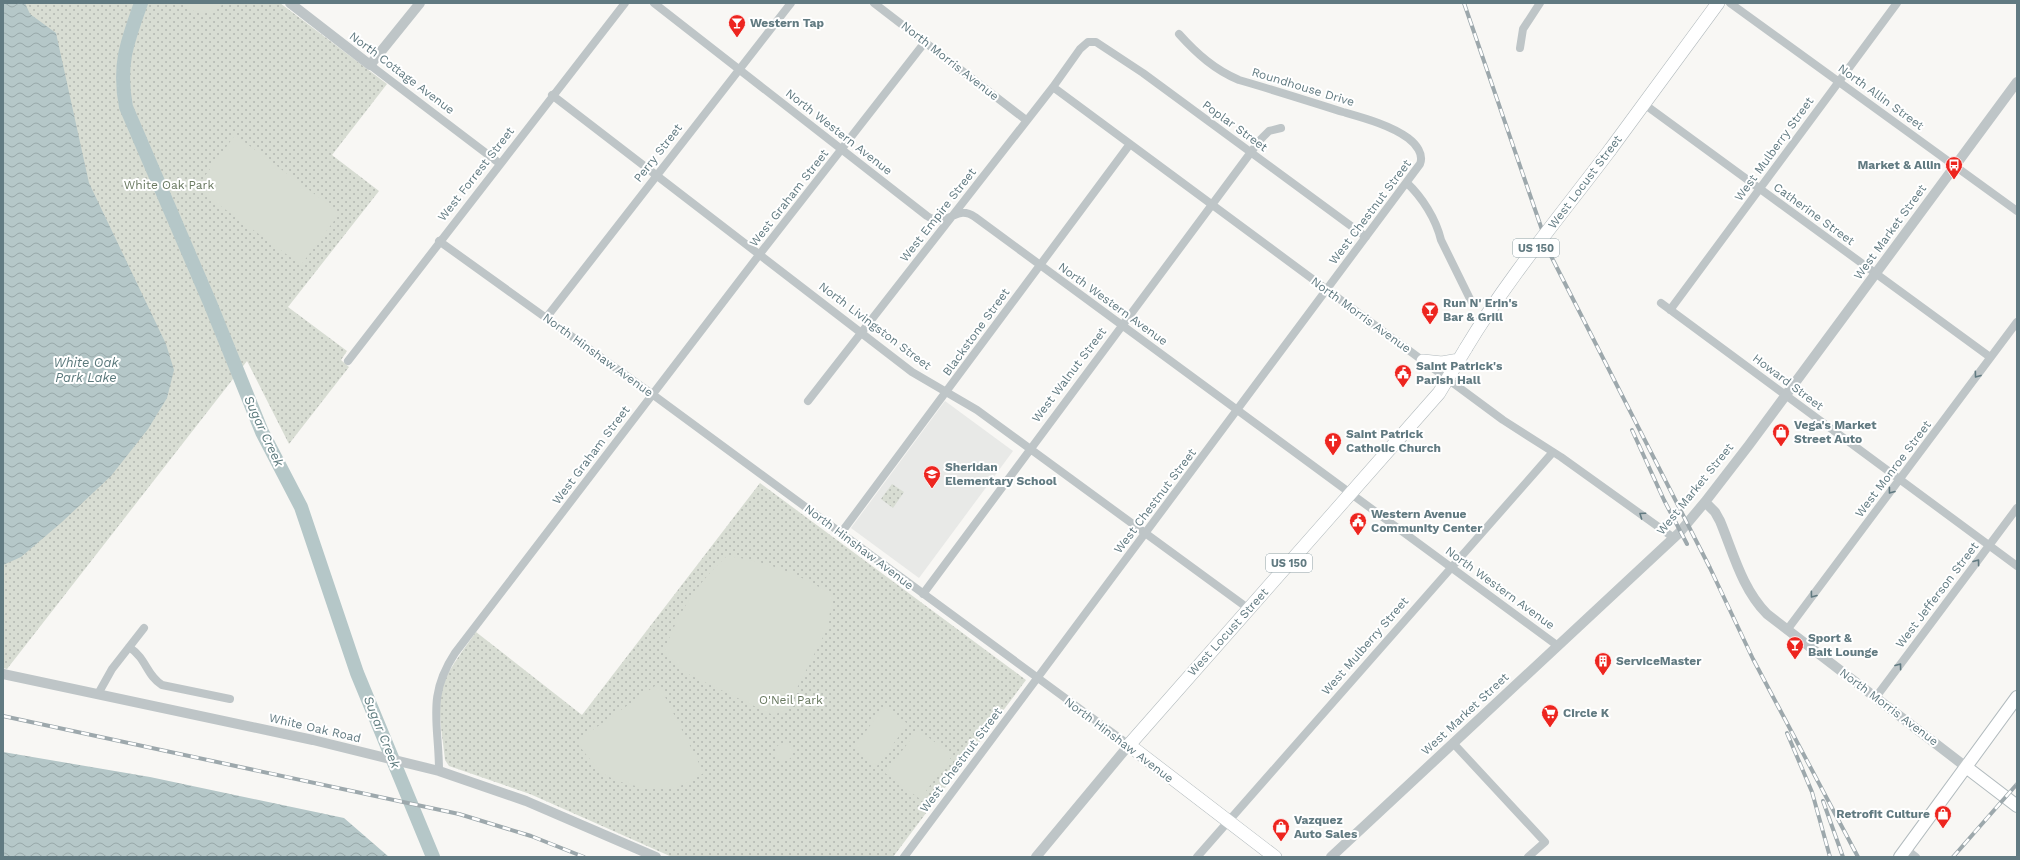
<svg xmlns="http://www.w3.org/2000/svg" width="2020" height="860" viewBox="0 0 2020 860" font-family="'Work Sans',sans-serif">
	<defs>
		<pattern id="park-dots" width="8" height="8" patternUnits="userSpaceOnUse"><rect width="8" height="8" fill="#d8ddd3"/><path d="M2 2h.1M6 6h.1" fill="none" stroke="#b3b8b1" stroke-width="1.8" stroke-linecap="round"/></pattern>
		<pattern id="water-waves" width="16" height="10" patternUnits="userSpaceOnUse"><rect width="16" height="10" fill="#b5c7c8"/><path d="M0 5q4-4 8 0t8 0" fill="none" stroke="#97a7a8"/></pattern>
	</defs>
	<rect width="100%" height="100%" fill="#f8f7f4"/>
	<path fill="#e8e9e7" d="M945,401L1013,451L919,578L851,528Z"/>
	<path fill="url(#park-dots)" d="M3,3H280L387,84L332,155L379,191L288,307L347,351L341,360L349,367L289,444L247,361L7,669L3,668Z
		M760,483L1026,680L893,857H672L530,794L449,766L445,760C443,736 435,705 444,682C452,664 465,648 476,632L582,715Z
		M892,484L904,492L893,508L881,499Z"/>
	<path fill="#d8ddd3" d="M184,3H224C212,16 196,17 184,3Z
		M235,135L340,213L301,265L196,188Z
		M727,556C769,562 796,573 833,595L827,629L786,710L773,715L690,675L664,653C676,615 698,582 727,556Z
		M655,686L660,687L704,773C696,777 688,783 680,786C663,794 618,785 603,773C593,764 585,753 577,743L584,736Z
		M884,706L908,724L877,766L854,748Z
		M918,730L953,755L920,799L885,773Z
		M775 752a9 9 0 1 1 18 0a9 9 0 1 1-18 0Z"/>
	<path fill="url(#water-waves)" d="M3,3H25L30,14L56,33L89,183L166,344L174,370L167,398L148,429L111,476L62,522L21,557L3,565Z
		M3,752L150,777L344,818L389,857H3Z"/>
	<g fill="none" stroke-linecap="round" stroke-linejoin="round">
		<path stroke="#b5c7c8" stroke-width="14" d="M141,3C127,42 118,65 126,107L210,303L262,432L301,507L357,673L433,857"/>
		<g stroke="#b2bbbe" stroke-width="14">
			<path id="secondary" d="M1966,767L2017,806
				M1900,857L2017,697"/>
		</g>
		<g stroke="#b1b9bc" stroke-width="14">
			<path id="primary" d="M1610,150L1718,3
				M1423,361L1442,363L1459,360
				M1275,857L1129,745L1439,393L1466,348"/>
		</g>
		<path stroke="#bec5c7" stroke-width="8" d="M654,3L927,216C948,230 954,203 975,217L1558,646
			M874,3L1026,120
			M1730,3L2017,211
			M1520,48L1523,29L1540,3
			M370,65L499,163
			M1053,87L1503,420L1561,457L1674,538
			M552,95L912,372L977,410L1249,609
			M1644,104L1990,357
			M1407,183C1422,197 1436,219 1441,240L1471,301
			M439,241L652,394L1129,745
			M1661,303L2017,566
			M1670,310L1897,3
			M546,318L791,3
			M348,361L625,3
			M808,401L1053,87L1080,49L1088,42H1096L1143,73L1366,237
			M841,533L1130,144
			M923,594L1260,140L1269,131L1281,128
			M1787,630L2017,322
			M129,647C147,659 146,675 162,685L230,699
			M98,694L112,669L144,628
			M1876,697L2017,508
			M1453,743L1545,842L1528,857
			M439,771C439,723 426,697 455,653L759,255L925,42
			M1906,849L1916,857
			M904,857L1420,164C1424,154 1416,144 1408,138C1390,125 1364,118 1343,112C1308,101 1274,90 1239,80C1215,70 1197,54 1179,34
			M1197,857L1553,452"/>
		<path stroke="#bec5c7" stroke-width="10" d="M290,3L370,65L420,3
			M1705,502L1715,512L1720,521C1733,552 1742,589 1767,614L1966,767
			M3,674L313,740L439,771L526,801L656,857
			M1036,857L1129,745
			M1331,857L1679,533L1705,502L1749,445L2017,82"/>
		<use href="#secondary" stroke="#fff" stroke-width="12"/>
		<use href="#primary" stroke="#fff" stroke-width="13"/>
		<g stroke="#9da8ac" stroke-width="4">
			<path id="rail" d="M1464,3L1551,256L1710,568L1753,659L1858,857
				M1632,430L1664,500L1687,544
				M3,716L459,814L531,836L584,857
				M1787,733L1812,792L1830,857
				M1823,801L1843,857
				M1953,857L2017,784"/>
		</g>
		<use href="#rail" stroke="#fff" stroke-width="2.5" stroke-dasharray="8" stroke-linecap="butt"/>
		<g stroke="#b1b9bc" stroke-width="14" stroke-linecap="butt">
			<path id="primary-bridge" d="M1466,348C1508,278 1561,215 1610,150"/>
		</g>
		<use href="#primary-bridge" stroke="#fff" stroke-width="13"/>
	</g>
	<defs><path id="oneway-chevron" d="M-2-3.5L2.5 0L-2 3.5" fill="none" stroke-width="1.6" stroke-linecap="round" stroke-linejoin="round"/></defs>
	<g stroke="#617a81">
		<use href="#oneway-chevron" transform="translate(1977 375) rotate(126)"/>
		<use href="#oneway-chevron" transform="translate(1891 491) rotate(127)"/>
		<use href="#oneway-chevron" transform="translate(1642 515) rotate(-145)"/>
		<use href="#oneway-chevron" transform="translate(1977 562) rotate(-53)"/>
		<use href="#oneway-chevron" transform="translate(1813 595) rotate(127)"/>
		<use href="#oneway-chevron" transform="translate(1899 666) rotate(-53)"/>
	</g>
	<defs>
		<g id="bar-pin" transform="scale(0.9)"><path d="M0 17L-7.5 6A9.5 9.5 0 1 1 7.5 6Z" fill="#ed251f" stroke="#fff"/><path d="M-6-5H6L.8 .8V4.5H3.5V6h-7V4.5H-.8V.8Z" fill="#fff"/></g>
		<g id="bus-pin" transform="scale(0.9)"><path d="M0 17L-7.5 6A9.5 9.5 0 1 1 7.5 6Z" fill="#ed251f" stroke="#fff"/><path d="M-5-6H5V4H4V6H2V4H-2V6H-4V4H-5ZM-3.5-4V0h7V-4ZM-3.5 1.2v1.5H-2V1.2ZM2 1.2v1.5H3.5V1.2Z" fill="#fff"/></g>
		<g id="civic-pin" transform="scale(0.9)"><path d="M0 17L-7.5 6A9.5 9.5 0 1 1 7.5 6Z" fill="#ed251f" stroke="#fff"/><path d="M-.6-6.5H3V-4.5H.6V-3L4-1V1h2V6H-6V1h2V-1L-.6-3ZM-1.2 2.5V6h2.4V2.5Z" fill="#fff"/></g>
		<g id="shop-pin" transform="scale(0.9)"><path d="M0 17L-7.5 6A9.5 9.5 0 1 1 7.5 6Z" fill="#ed251f" stroke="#fff"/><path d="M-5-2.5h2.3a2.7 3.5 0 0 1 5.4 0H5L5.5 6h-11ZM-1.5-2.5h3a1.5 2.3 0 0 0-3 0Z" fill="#fff"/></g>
		<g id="church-pin" transform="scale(0.9)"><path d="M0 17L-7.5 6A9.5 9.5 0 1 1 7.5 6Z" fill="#ed251f" stroke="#fff"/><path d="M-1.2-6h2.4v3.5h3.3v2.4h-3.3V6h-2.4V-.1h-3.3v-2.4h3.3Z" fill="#fff"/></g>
		<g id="school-pin" transform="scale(0.9)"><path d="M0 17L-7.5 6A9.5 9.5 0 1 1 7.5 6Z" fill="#ed251f" stroke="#fff"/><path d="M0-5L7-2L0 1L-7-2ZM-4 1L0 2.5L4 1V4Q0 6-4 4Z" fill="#fff"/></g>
		<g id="building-pin" transform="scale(0.9)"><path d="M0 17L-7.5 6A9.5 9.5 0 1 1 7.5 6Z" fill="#ed251f" stroke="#fff"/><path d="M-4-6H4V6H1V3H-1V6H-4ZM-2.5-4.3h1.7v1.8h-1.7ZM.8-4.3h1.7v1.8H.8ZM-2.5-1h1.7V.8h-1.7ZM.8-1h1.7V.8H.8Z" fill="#fff"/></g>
		<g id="supermarket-pin" transform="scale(0.9)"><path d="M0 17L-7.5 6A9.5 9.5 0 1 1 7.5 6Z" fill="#ed251f" stroke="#fff"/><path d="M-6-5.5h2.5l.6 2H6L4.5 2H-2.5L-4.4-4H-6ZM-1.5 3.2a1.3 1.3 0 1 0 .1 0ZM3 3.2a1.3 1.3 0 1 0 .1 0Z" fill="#fff"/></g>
	</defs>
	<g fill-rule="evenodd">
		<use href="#bar-pin" x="737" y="23"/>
		<use href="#bus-pin" x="1954" y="165"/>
		<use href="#bar-pin" x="1430" y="310"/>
		<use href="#civic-pin" x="1403" y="373"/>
		<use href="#shop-pin" x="1781" y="432"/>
		<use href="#church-pin" x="1333" y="441"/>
		<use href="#school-pin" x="932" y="474"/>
		<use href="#civic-pin" x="1358" y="521"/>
		<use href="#bar-pin" x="1795" y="645"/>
		<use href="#building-pin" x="1603" y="661"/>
		<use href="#supermarket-pin" x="1550" y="713"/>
		<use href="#shop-pin" x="1943" y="814"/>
		<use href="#shop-pin" x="1281" y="827"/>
	</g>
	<g text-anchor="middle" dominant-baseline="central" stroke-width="4" stroke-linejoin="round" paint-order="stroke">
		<g fill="#fff" stroke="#90a2a7" stroke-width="1">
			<rect x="1513" y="239" width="46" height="18" rx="3"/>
			<rect x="1266" y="554" width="46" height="18" rx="3"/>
		</g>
		<g font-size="11" font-weight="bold" fill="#617a81">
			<text x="1536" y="248">US 150</text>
			<text x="1289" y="563">US 150</text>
		</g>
		<g font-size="12" font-weight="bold" fill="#617a81" stroke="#fff" text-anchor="start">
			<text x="750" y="23">Western Tap</text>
			<text x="1941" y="165" text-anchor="end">Market &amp; Allin</text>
			<text x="1443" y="303">Run N' Erin's<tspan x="1443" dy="14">Bar &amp; Grill</tspan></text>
			<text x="1416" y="366">Saint Patrick's<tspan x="1416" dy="14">Parish Hall</tspan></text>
			<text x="1794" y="425">Vega's Market<tspan x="1794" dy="14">Street Auto</tspan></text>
			<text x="1346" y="434">Saint Patrick<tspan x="1346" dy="14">Catholic Church</tspan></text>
			<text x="945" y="467">Sheridan<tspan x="945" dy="14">Elementary School</tspan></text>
			<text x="1371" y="514">Western Avenue<tspan x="1371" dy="14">Community Center</tspan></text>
			<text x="1808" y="638">Sport &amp;<tspan x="1808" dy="14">Bait Lounge</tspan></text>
			<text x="1616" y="661">ServiceMaster</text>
			<text x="1563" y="713">Circle K</text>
			<text x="1930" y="814" text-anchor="end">Retrofit Culture</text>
			<text x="1294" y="820">Vazquez<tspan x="1294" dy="14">Auto Sales</tspan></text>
		</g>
		<g font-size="12" fill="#617a81" stroke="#fff">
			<text transform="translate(950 61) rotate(38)">North Morris Avenue</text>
			<text transform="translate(402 73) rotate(37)">North Cottage Avenue</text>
			<text transform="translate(1303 87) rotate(17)">Roundhouse Drive</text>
			<text transform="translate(1881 97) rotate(36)">North Allin Street</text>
			<text transform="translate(1235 126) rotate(36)">Poplar Street</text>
			<text transform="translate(839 132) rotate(38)">North Western Avenue</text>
			<text transform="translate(1774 149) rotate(-54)">West Mulberry Street</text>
			<text transform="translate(658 153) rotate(-52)">Perry Street</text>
			<text transform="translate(476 174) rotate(-52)">West Forrest Street</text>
			<text transform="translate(1585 182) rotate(-53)">West Locust Street</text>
			<text transform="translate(789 198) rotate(-52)">West Graham Street</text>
			<text transform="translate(1370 212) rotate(-53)">West Chestnut Street</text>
			<text transform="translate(1814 214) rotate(36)">Catherine Street</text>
			<text transform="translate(938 215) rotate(-52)">West Empire Street</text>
			<text transform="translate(1890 232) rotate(-54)">West Market Street</text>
			<text transform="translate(1113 304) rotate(36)">North Western Avenue</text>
			<text transform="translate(1361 315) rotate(36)">North Morris Avenue</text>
			<text transform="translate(875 326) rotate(37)">North Livingston Street</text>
			<text transform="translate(976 332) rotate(-54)">Blackstone Street</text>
			<text transform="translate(598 355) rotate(36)">North Hinshaw Avenue</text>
			<text transform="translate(1069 375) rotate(-53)">West Walnut Street</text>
			<text transform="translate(1788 382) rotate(37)">Howard Street</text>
			<text transform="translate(591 455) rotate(-53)">West Graham Street</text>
			<text transform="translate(1893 469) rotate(-53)">West Monroe Street</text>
			<text transform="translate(1695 489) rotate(-51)">West Market Street</text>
			<text transform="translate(1155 501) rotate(-53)">West Chestnut Street</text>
			<text transform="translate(859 547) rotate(37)">North Hinshaw Avenue</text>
			<text transform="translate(1500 588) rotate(36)">North Western Avenue</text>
			<text transform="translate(1937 595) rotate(-53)">West Jefferson Street</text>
			<text transform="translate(1228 632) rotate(-48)">West Locust Street</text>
			<text transform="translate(1365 646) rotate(-49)">West Mulberry Street</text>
			<text transform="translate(1889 707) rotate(37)">North Morris Avenue</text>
			<text transform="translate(1465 714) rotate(-43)">West Market Street</text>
			<text transform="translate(315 728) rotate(13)">White Oak Road</text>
			<text transform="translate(1119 740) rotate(37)">North Hinshaw Avenue</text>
			<text transform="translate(961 760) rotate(-53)">West Chestnut Street</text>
		</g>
		<g font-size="12" fill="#697960" stroke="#fff">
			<text x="169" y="185">White Oak Park</text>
			<text x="791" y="700">O'Neil Park</text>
		</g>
		<g font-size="13" font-style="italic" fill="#5b797c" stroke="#fff">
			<text x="86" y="362">White Oak<tspan x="86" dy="15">Park Lake</tspan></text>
			<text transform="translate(264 431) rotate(65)">Sugar Creek</text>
			<text transform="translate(382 732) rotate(68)">Sugar Creek</text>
		</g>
	</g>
	<rect width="2020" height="860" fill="none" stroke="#617a81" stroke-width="8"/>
</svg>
